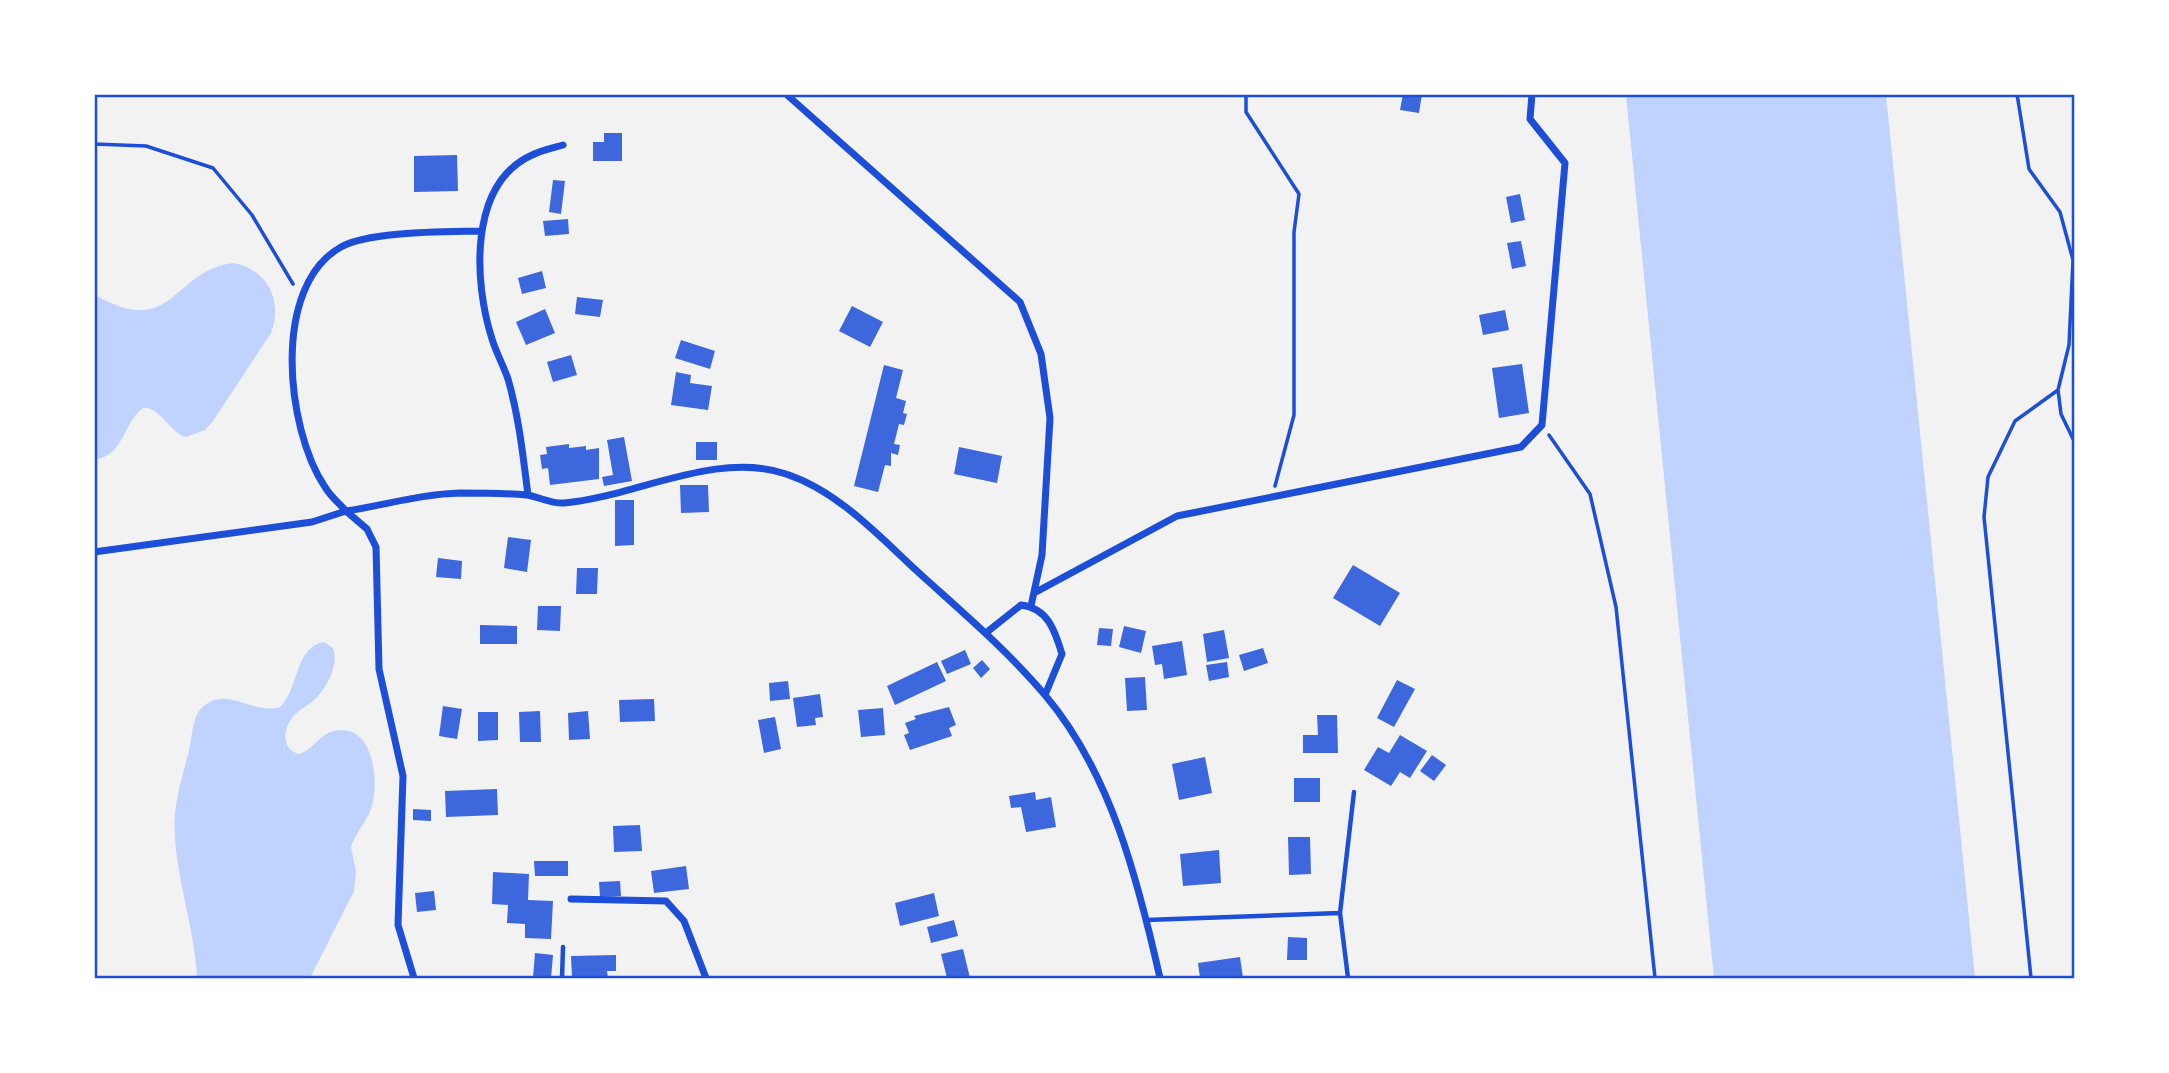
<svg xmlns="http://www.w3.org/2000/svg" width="2169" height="1073" viewBox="0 0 2169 1073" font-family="'Roboto Serif',serif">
	<rect width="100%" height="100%" fill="#f2f2f2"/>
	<path fill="#bfd3fe" d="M1626,95H1886L1975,978H1714Z
		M233,263C268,269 283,301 271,333L213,421L205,430L186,437C169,432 160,406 143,408C122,424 125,454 95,460V295C174,340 171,271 233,263Z
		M324,642L333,648C339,664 327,688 315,699C308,706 299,709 293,717C283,729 281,748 298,754C313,751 319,734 334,731C374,722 380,783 371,809C366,823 355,833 351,847L356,872L354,891L310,978H197C195,925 171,865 175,814C177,791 185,768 190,746C193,731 192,712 208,703C231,689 255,715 280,707C299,690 294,647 324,642Z"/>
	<path fill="#3d67dc" d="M1403,94H1422L1419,113L1400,110Z
		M604,133H622V161H593V142H604Z
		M457,155L458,191L414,192V156Z
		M553,180L565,181L561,214L549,212Z
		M1520,194L1525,220L1511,223L1506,197Z
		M568,219L569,234L545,236L543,221Z
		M1521,241L1526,266L1512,269L1507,243Z
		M542,271L546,288L522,294L518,278Z
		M577,297L603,300L600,317L575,314Z
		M852,306L883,322L870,347L839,331Z
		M545,309L555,333L526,345L516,322Z
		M1505,310L1509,330L1483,335L1479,315Z
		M681,340L715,351L710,369L675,358Z
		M571,355L577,375L553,382L547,362Z
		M1522,364L1529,413L1499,418L1492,368Z
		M884,365L903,370L896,398L906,401L903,413L907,414L904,425L899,424L894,444L900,445L898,455L891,453V466L885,465L878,492L854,486Z
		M676,372L691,375L690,383L712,386L708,410L671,405Z
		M624,437L632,481L604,486L602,477L613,475L607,440Z
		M696,442H717V460H696Z
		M569,444V448L586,446V450L599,448V479L550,485L548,468L542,469L540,455L547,454L546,447Z
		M959,447L1002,456L997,483L954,474Z
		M680,485H708L709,512L681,513Z
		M615,500H634V545L615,546Z
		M508,537L531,540L527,572L504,568Z
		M438,558L462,561L461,579L436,577Z
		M1353,565L1400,593L1380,626L1333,598Z
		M577,568H598L597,594H576Z
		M538,606H561L560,631L537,630Z
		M480,625L517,626V644H480Z
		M1124,626L1146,631L1141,653L1119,647Z
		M1099,628L1113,629L1111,646L1097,645Z
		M1224,630L1229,658L1207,662L1203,634Z
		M1182,641L1187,675L1164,679L1162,664L1155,665L1152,646Z
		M1263,648L1268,663L1244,671L1239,655Z
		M965,650L971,664L947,674L941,661Z
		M982,660L990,669L981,678L973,668Z
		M937,662L946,681L895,705L887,686Z
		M1227,662L1229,677L1209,681L1206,665Z
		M1145,677L1147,710L1127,711L1125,678Z
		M1397,680L1415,689L1394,727L1377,718Z
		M788,681L790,699L770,701L769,683Z
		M820,694L823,717L815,718L816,725L797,727L793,698Z
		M654,699L655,721L620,722L619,700Z
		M443,706L462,709L457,739L439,736Z
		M949,707L956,725L949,728L952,736L910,750L904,735L909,733L905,723L916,719L914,716Z
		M883,708L885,735L861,737L858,710Z
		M540,711L541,742H520L519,712Z
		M588,711L590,739L569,740L568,713Z
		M478,712H498V740L478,741Z
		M1317,715H1337L1338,753H1303V735H1318Z
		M775,717L781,749L764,753L758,720Z
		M1400,735L1427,751L1410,778L1400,772L1391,786L1364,770L1378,747L1389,753Z
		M1432,755L1446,765L1434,781L1420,771Z
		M1205,757L1212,793L1179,800L1172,764Z
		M1294,778H1320V802H1294Z
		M497,789L498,815L446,817L445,791Z
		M1035,792L1036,800L1051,797L1056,827L1026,832L1021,807L1011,808L1009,796Z
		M413,809L431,810V821L413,820Z
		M640,825L642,851L614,852L613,826Z
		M1288,837H1310L1311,874L1289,875Z
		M1219,850L1221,883L1183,886L1180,854Z
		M534,861H568V876H535Z
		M686,866L689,889L654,893L651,871Z
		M493,872L529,874L528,900L553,901L551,939L525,938V924L507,923L508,905L492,904Z
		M620,881L621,896L600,897L599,882Z
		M434,891L436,910L417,912L415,893Z
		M934,893L939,916L900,926L895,903Z
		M954,920L958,936L931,943L927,927Z
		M1288,937L1307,938V960H1287Z
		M963,949L970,978H947L941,954Z
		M535,953L553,955L551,978H533Z
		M616,955V971H607L608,978H572L571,956Z
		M1240,957L1243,978H1200L1198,963Z"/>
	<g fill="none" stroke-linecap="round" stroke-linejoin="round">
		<path stroke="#1d4ed8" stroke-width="3.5" d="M1246,94V112L1299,194L1294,232V415L1275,486
			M2017,94L2029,169L2060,212L2073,260L2069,345L2058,390L2061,414L2074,441
			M94,144L146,146L213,168L252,215L293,284
			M1549,435L1590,494L1616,607L1655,978
			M2031,978L1984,517L1988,477L2015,421L2058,390"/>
		<path stroke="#1d4ed8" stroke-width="4.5" d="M1146,920L1340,913
			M562,978L563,947
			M1348,978L1340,913L1354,792"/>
		<path stroke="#1d4ed8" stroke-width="7" d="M786,94L1020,302L1041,354L1050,418L1042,555L1031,606
			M528,495C523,456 519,417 508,379C503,365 496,352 492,339C474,283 468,184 532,155C542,150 553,148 563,145
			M94,552L312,522L346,511C339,503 330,496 325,487C286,429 271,286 341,247C369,231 446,232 480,231
			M1036,592L1177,516L1521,447L1542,425L1565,163L1530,119L1532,94
			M987,632L1021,605C1048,608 1055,631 1062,654L1045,695
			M571,899L666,901L684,921L706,978
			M414,978L398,925L403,776L379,669L376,547L367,529L346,511C385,505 422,494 460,493C482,493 505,493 527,495C539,497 552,504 564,503C635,497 715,450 786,474C838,491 879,536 918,572C962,612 1006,649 1045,695C1111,773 1138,881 1160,978"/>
	</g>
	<rect width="2169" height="1073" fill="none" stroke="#ffffff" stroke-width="192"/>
	<rect x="96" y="96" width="1977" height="881" fill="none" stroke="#1d4ed8" stroke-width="2.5"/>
</svg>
